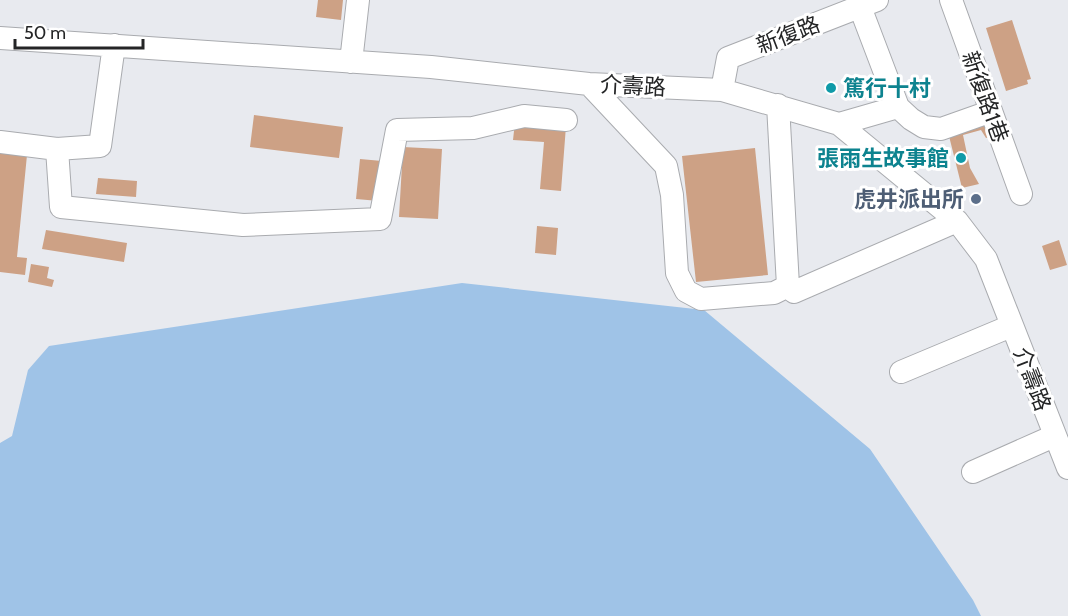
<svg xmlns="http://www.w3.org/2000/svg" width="1068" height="616" viewBox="0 0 1068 616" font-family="Cabin,'Noto Sans TC',sans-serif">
	<rect width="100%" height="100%" fill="#e8eaef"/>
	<path fill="#9fc3e7" d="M462,283L704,310L870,449L973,600L981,616H0V443L12,436L28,370L49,346Z"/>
	<path fill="#cda185" d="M318,0H343L341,20L316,17Z
		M1012,20L1031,79L1027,80L1028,84L1006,91L986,28Z
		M254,115L343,127L339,158L250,147Z
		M986,117L993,136L986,138L981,130L963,135L970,168L979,184L962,188L948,132Z
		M515,122L566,126L561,191L540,189L544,142L513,140Z
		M403,147L442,149L438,219L399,217Z
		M755,148L768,275L696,282L682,156Z
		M0,152L27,155L17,257L27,258L25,275L0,272Z
		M360,159L382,161L379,201L356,199Z
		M98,178L137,181L136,197L96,194Z
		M537,226L558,228L556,255L535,253Z
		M46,230L127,243L124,262L42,249Z
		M1059,240L1067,265L1050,270L1042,246Z
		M31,264L49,267L47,278L54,280L52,287L28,282Z"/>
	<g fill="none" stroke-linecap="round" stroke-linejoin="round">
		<g stroke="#a9abaf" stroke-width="24">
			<path id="minor" d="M951,0L1021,194
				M860,7L898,107L911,119L924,127L941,129L989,112
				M0,38L431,67L589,84L722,90L839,124L957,221L986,259L1068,468
				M114,45L100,146L57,149L61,207L243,225L380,219L397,130L473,128L524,116L566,120
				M351,62L358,0
				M589,84L666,166L672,195L677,273L686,291L701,299L774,293L788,286L778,105
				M722,90L728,58L877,0
				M839,124L898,107
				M0,142L57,149
				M794,292L957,221
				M901,372L1011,326
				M973,472L1054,436"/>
		</g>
		<use href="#minor" stroke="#fff" stroke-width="22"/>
	</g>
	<g fill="#0f9aa8" stroke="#fff" stroke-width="2">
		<circle cx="831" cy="88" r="6"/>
		<circle cx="961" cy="158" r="6"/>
	</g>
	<circle fill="#5c6f8a" stroke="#fff" stroke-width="2" cx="976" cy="199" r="6"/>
	<g text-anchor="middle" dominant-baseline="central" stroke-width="6" stroke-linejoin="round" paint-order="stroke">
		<g font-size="22" fill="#242526" stroke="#fff">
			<text transform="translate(788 35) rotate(-21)">新復路</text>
			<text transform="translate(633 86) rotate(3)">介壽路</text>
			<text transform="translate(985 97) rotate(70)">新復路1巷</text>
			<text transform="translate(1032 379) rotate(69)">介壽路</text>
		</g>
		<g font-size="22" font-weight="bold" fill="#0d838f" stroke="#fff" text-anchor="start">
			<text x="843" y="88">篤行十村</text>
			<text x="949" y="158" text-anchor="end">張雨生故事館</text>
		</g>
		<g font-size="22" font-weight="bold" fill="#4e5e75" stroke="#fff" text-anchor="end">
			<text x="964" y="199">虎井派出所</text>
		</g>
	</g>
	<path d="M15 39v9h128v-9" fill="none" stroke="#242526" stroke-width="3"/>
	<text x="24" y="39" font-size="18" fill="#242526" stroke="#ffffff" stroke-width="4.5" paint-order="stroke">50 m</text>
</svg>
